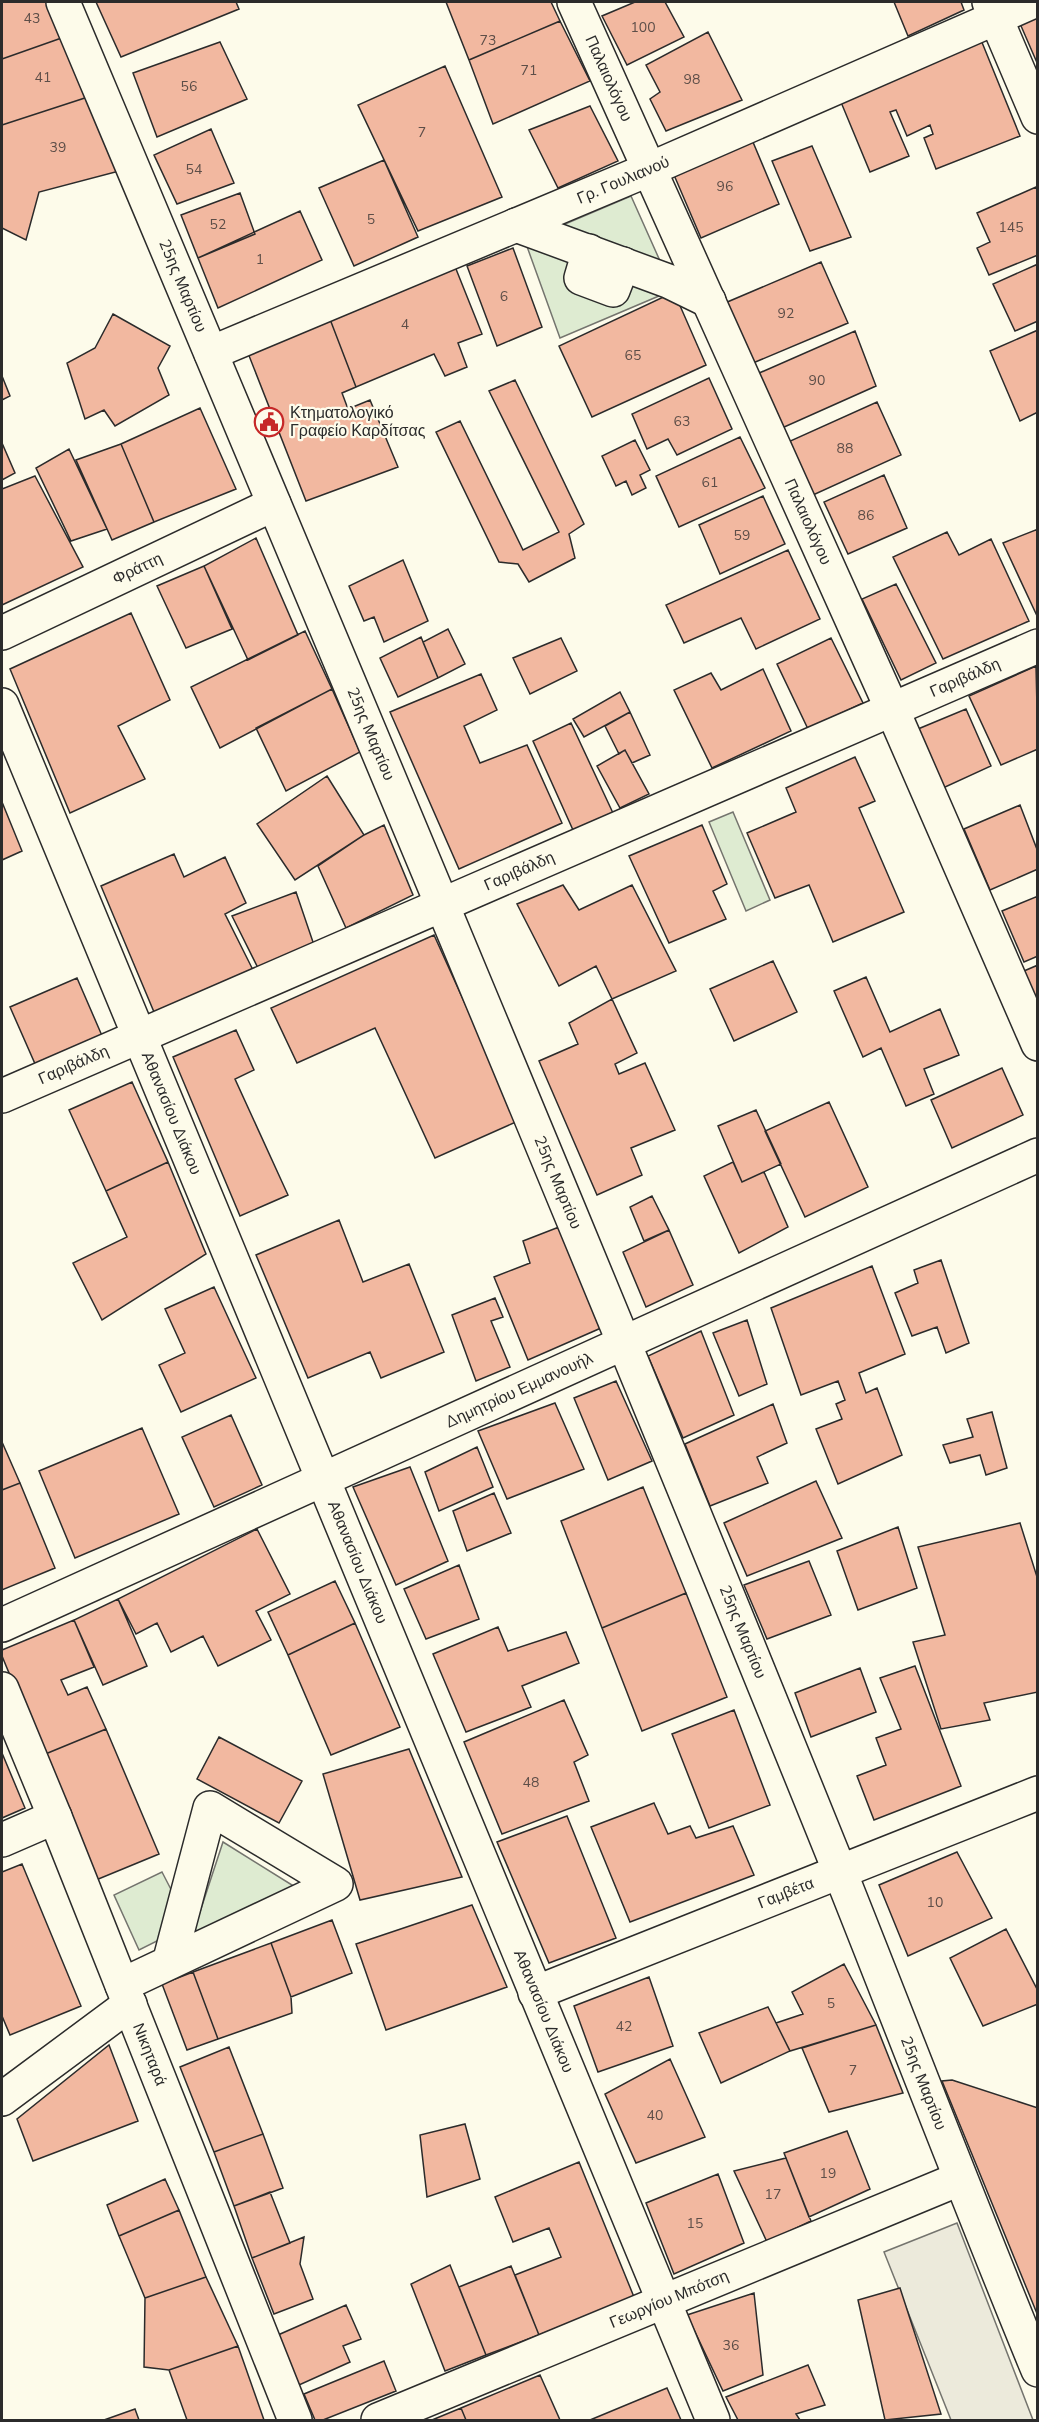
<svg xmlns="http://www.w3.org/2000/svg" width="1039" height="2422" viewBox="0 0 1039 2422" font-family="'Nunito Sans',sans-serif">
	<rect width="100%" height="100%" fill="#fdfbea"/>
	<path fill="#deebd1" stroke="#74746e" stroke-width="1.5" d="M631,196L673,290L560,338L525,241Z
		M733,812L770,900L746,911L709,822Z
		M223,1842L300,1890L198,1939L194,1930Z
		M162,1872L177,1901L167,1936L139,1950L114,1895Z"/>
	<path fill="#eceadb" stroke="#74746e" stroke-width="1.5" d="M957,2223L1033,2420H951L884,2252Z"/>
	<path fill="#f2b8a0" stroke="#2b2b2b" stroke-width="1.5" d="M2,2H55L70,35L2,59Z
		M96,2H236L239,9L121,57Z
		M446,2H551L560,21L469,60Z
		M635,2H665L684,37L627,65L602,16Z
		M894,2H961L964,10L908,36Z
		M1038,11V65L1018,19Z
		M560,21L590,81L493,124L469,60Z
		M708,32L742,100L666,131L650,99L660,92L646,65Z
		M70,35L91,96L2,125V59Z
		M979,35L1020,136L936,169L924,138L933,134L930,125L907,136L896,110L890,112L909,156L870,172L838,95Z
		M220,42L247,99L157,137L133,73Z
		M445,66L502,197L418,231L358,105Z
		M91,96L123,170L39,192L26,240L2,228V125Z
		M590,106L618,161L558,188L529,130Z
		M211,129L234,183L177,204L154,155Z
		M750,135L779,204L701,238L671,168Z
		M812,146L851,237L810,251L772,161Z
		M384,160L418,237L354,266L319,188Z
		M1036,187L1038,191V255L989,275L977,248L990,242L977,213Z
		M240,193L255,234L198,258L181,215Z
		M300,211L322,260L218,308L198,258Z
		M513,248L542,327L497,346L467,266Z
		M821,262L848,323L753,363L725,303Z
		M454,264L482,334L458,343L467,367L445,376L434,354L356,387L328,314Z
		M1038,264V321L1015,331L993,284Z
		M674,292L706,365L592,417L559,346Z
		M113,314L170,346L158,368L169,395L115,426L104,410L85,419L67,363L95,348Z
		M328,314L356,387L342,393L348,409L370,400L398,467L306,501L246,348Z
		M1038,330V412L1020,421L990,351Z
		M855,331L876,386L782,428L757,374Z
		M2,376L10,396L2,400Z
		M709,378L732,429L677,455L668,439L647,449L632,414Z
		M515,380L584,524L569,534L575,558L529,582L518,564L499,562L436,432L460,421L523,550L559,532L489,391Z
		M877,402L901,455L813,495L788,442Z
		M200,408L236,489L154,522L121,444Z
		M740,437L765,488L679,527L656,476Z
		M635,440L650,470L640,475L646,488L632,495L626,481L616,486L602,456Z
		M2,443L15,473L2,480Z
		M121,444L154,522L112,540L76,460Z
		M69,449L107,529L71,541L36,468Z
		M884,475L907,528L848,554L824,502Z
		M35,476L83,567L2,605V489Z
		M763,496L785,544L720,574L699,525Z
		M1038,529V618L1003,543Z
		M947,532L959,555L991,539L1029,621L943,659L893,557Z
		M256,538L298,635L248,660L204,566Z
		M788,550L820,619L756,649L741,618L684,643L666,605Z
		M403,560L428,621L384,642L374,617L364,621L349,586Z
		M204,566L232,629L186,648L157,586Z
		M896,584L936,663L901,680L862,599Z
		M131,613L170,700L118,726L145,779L70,813L10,669Z
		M448,629L465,664L438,678L423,642Z
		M305,631L332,689L220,748L191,687Z
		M421,637L438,678L398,697L380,658Z
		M561,638L577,671L530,694L513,658Z
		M831,638L863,703L808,729L777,664Z
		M1036,666L1038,749L1001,765L969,696Z
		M763,669L791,731L712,768L674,690L711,673L721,690Z
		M481,674L497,710L464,726L480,763L527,745L562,823L459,869L390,712Z
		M332,689L360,752L286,791L256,728Z
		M620,692L630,712L584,737L573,719Z
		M966,709L991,766L943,788L918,729Z
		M630,712L650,755L632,763L625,750L619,754L605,726Z
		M571,723L613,813L573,830L533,741Z
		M625,750L649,794L620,808L597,766Z
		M855,757L875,801L859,808L904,912L833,942L809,885L775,898L747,833L796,812L786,788Z
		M327,776L364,835L295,880L257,824Z
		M2,802L22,851L2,860Z
		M1020,805L1038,852V869L990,890L964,829Z
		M384,825L413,895L346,928L318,866L364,835Z
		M702,825L727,884L713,891L726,919L669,943L629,856Z
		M174,854L184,877L225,857L246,903L225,914L253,970L154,1012L101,886Z
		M563,885L579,910L632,885L676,971L612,999L596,966L559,986L517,904Z
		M296,892L314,945L259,970L232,916Z
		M1038,896V956L1024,962L1002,911Z
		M434,935L518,1121L435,1158L375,1028L297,1063L271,1008Z
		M773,961L797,1012L734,1041L710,989Z
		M1038,965V1020L1017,974Z
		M866,977L890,1032L940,1009L959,1055L924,1069L934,1094L906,1106L881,1048L863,1057L834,991Z
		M77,978L103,1038L36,1066L10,1007Z
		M612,999L637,1053L615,1064L619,1074L645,1063L675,1130L631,1148L642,1175L597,1195L539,1061L578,1044L569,1023Z
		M236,1030L254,1070L235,1079L288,1195L240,1216L173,1057Z
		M1002,1068L1023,1115L952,1148L931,1100Z
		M132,1082L168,1162L106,1191L69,1110Z
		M829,1102L868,1187L805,1217L765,1131Z
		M756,1110L781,1164L742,1182L718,1126Z
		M168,1162L206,1254L102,1320L73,1263L127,1237L106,1191Z
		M733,1162L742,1182L764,1172L788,1227L739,1253L704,1176Z
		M652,1196L669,1230L644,1241L630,1207Z
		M339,1220L363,1282L409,1264L444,1352L381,1378L370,1352L308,1378L256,1255Z
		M559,1227L601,1328L528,1360L494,1277L530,1263L523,1241Z
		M669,1230L693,1285L646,1307L623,1252Z
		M941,1260L969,1343L946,1353L937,1327L912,1336L895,1293L918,1283L914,1270Z
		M872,1266L905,1354L859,1373L866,1393L877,1388L902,1455L838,1484L816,1429L842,1419L836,1404L845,1400L838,1381L801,1395L771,1308Z
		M214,1287L256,1378L181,1412L159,1365L185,1353L165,1309Z
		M495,1298L503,1317L491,1321L510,1367L476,1381L452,1315Z
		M747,1320L767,1384L739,1396L713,1333Z
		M701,1331L734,1415L683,1438L648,1356Z
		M616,1381L652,1461L608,1480L574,1398Z
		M555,1403L584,1469L507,1499L478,1431Z
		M773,1404L787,1443L757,1457L768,1483L710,1506L685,1444Z
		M992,1412L1007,1468L986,1475L980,1455L950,1463L943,1445L973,1437L967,1419Z
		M231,1415L262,1485L214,1507L182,1437Z
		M142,1428L179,1514L75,1558L39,1471Z
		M2,1442L20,1483L2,1490Z
		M477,1447L493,1487L439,1511L425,1472Z
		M410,1467L448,1561L396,1585L353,1487Z
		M816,1481L842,1538L747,1576L724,1523Z
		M20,1483L55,1568L2,1590V1490Z
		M643,1487L686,1593L602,1628L561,1521Z
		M494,1493L511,1533L467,1551L453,1511Z
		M1020,1523L1038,1580V1692L984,1703L990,1720L941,1729L913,1642L945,1635L918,1547Z
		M898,1527L917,1588L858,1610L837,1551Z
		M257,1529L290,1594L256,1611L271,1640L218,1666L203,1636L171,1652L157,1623L136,1634L118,1599Z
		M809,1561L831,1615L767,1639L744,1585Z
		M459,1565L479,1619L426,1639L404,1589Z
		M335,1581L355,1623L288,1655L268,1612Z
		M686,1593L727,1697L642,1731L602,1628Z
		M118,1599L147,1666L103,1685L74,1620Z
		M74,1620L94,1667L61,1680L68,1695L87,1687L106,1729L43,1755L2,1656V1650Z
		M355,1623L400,1727L331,1755L288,1655Z
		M498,1627L508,1651L566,1632L579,1663L522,1686L531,1707L466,1732L433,1654Z
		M915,1666L961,1786L874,1820L857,1776L886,1765L876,1738L901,1729L880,1678Z
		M860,1668L876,1712L811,1737L795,1693Z
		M564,1700L588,1755L574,1762L589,1801L502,1834L464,1742Z
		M734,1710L770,1805L709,1828L672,1734Z
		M106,1729L159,1854L96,1880L43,1755Z
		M219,1737L302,1781L279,1823L197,1779Z
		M409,1749L462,1877L360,1900L323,1774Z
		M2,1753L25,1808L2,1818Z
		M654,1803L668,1834L690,1826L696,1838L733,1826L754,1875L630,1922L591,1827Z
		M567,1816L616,1938L549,1963L497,1842Z
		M957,1852L992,1918L908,1956L879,1885Z
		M22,1864L81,2006L10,2035L2,2016V1872Z
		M472,1905L507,1987L386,2030L356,1944Z
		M332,1920L352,1973L291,1997L271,1943Z
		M1006,1929L1038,1991V2004L983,2026L950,1958Z
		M271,1943L291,1997L292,2013L218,2039L193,1972Z
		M844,1964L876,2025L790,2051L776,2023L803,2014L792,1992Z
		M193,1972L218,2039L187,2050L162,1984Z
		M649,1977L673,2046L598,2072L574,2006Z
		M768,2007L790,2051L721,2083L699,2033Z
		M876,2025L903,2093L829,2112L802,2048Z
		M109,2045L138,2121L33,2161L17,2119Z
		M229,2047L263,2134L214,2152L180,2067Z
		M670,2059L705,2137L636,2163L605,2094Z
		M952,2080L1038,2108V2316L942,2081Z
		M465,2124L480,2179L427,2197L420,2135Z
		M847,2131L870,2189L809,2217L784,2153Z
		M263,2134L283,2188L234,2206L214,2152Z
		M786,2158L811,2221L767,2242L734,2171Z
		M579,2162L634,2297L539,2335L515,2275L561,2257L549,2228L513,2242L495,2197Z
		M718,2174L744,2243L674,2274L646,2203Z
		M165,2179L179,2210L119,2236L107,2205Z
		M270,2192L290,2243L252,2258L234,2206Z
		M179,2210L206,2277L145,2298L119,2236Z
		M304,2237L300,2264L313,2299L274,2314L252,2258Z
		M450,2265L486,2355L445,2371L411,2284Z
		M511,2266L539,2335L486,2355L459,2287Z
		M206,2277L238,2346L169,2370L144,2367L145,2298Z
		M900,2288L941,2414L885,2420L858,2300Z
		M754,2293L763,2375L723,2391L687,2315Z
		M346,2305L361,2339L343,2346L350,2362L299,2385L278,2335Z
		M238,2346L264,2420H187L169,2370Z
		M384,2361L396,2391L323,2420H315L304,2394Z
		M808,2365L825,2405L796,2414L800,2420H738L726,2397Z
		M540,2375L560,2420H466L461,2408Z
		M667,2388L681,2420H590Z
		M461,2408L466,2420H432Z
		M135,2409L139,2420H104Z"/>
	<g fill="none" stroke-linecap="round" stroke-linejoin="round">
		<g stroke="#2b2b2b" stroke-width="36">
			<g id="street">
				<path id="s1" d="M63,2C324,622 586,1243 838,1867C905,2035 969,2203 1038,2370"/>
				<path id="s2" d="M574,2L892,709L1038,1044"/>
				<path d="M516,225L668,281L709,301"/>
				<path d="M589,251L581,278L613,290L623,264"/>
				<path id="s3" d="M211,353L650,169L1032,2"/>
				<path id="s4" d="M2,633L274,504"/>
				<path id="s5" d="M2,705L713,2420"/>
				<path d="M2,1840L55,1817"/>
				<path d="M122,1985L336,1884L210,1808L169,1963"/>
				<path id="s6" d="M535,1993L1038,1793"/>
				<path d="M2,2099L130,2004"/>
				<path id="s7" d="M378,2420L959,2179"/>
			</g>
		</g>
		<g stroke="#2b2b2b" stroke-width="36">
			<g id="secondary">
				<path d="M989,2L1038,117"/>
				<path id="s8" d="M2,1096L1038,646"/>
				<path id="s9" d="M2,1625L1038,1155"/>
				<path id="s10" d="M2,1689L55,1817L295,2420"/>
			</g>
		</g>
		<use href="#street" stroke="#fdfbea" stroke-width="33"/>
		<use href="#secondary" stroke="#fdfbea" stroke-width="33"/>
	</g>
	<defs>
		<g id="civic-ring" transform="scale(1.5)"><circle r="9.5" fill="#fdfbea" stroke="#c62828" stroke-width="1.5"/><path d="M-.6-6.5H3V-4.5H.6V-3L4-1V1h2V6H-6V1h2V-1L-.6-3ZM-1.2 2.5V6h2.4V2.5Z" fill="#c62828"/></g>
	</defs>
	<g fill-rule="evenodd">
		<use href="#civic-ring" x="269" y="422"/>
	</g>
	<g text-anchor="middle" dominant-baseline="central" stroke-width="4.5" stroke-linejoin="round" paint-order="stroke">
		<g font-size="14" fill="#5d4e48">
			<text x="32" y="18">43</text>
			<text x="643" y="27">100</text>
			<text x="488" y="40">73</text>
			<text x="529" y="70">71</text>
			<text x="43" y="77">41</text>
			<text x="692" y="79">98</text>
			<text x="189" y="86">56</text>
			<text x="422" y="132">7</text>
			<text x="58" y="147">39</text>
			<text x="194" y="169">54</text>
			<text x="725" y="186">96</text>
			<text x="371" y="219">5</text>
			<text x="218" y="224">52</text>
			<text x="1011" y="227">145</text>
			<text x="260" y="259">1</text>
			<text x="504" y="296">6</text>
			<text x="786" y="313">92</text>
			<text x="405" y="324">4</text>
			<text x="633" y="355">65</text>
			<text x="817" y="380">90</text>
			<text x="682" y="421">63</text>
			<text x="845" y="448">88</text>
			<text x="710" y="482">61</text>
			<text x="866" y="515">86</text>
			<text x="742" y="535">59</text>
			<text x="531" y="1782">48</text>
			<text x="935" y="1902">10</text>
			<text x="831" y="2003">5</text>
			<text x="624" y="2026">42</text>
			<text x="853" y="2070">7</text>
			<text x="655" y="2115">40</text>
			<text x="828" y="2173">19</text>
			<text x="773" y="2194">17</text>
			<text x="695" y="2223">15</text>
			<text x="731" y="2345">36</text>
		</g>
		<g font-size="16" fill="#2b2b2b" stroke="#fdfbea">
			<text stroke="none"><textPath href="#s2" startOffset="84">Παλαιολόγου</textPath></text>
			<text stroke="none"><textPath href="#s3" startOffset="447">Γρ. Γουλιανού</textPath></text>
			<text stroke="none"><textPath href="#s1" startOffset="308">25ης Μαρτίου</textPath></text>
			<text stroke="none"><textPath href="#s2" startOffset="570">Παλαιολόγου</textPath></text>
			<text stroke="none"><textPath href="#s4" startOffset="150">Φράττη</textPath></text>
			<text stroke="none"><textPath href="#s8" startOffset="1050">Γαριβάλδη</textPath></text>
			<text stroke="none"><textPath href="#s1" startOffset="794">25ης Μαρτίου</textPath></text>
			<text stroke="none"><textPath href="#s8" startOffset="564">Γαριβάλδη</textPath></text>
			<text stroke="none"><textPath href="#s8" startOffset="78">Γαριβάλδη</textPath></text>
			<text stroke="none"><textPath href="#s5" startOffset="442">Αθανασίου Διάκου</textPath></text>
			<text stroke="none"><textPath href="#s1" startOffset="1280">25ης Μαρτίου</textPath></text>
			<text stroke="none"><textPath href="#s9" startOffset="568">Δημητρίου Εμμανουήλ</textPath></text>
			<text stroke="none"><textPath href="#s5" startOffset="928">Αθανασίου Διάκου</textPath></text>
			<text stroke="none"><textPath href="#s1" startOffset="1766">25ης Μαρτίου</textPath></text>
			<text stroke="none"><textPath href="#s6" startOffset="270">Γαμβέτα</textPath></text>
			<text stroke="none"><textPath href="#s5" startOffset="1414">Αθανασίου Διάκου</textPath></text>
			<text stroke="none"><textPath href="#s10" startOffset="394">Νικηταρά</textPath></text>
			<text stroke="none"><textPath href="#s1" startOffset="2252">25ης Μαρτίου</textPath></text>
			<text stroke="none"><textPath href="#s7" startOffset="315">Γεωργίου Μπότση</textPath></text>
		</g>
		<g font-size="16" fill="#2b2b2b" stroke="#fdfbea" text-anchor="start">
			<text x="290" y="413">Κτηματολογικό<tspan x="290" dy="18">Γραφείο Καρδίτσας</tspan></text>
		</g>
	</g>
	<rect width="1039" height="2422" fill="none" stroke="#2b2b2b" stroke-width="6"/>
</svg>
